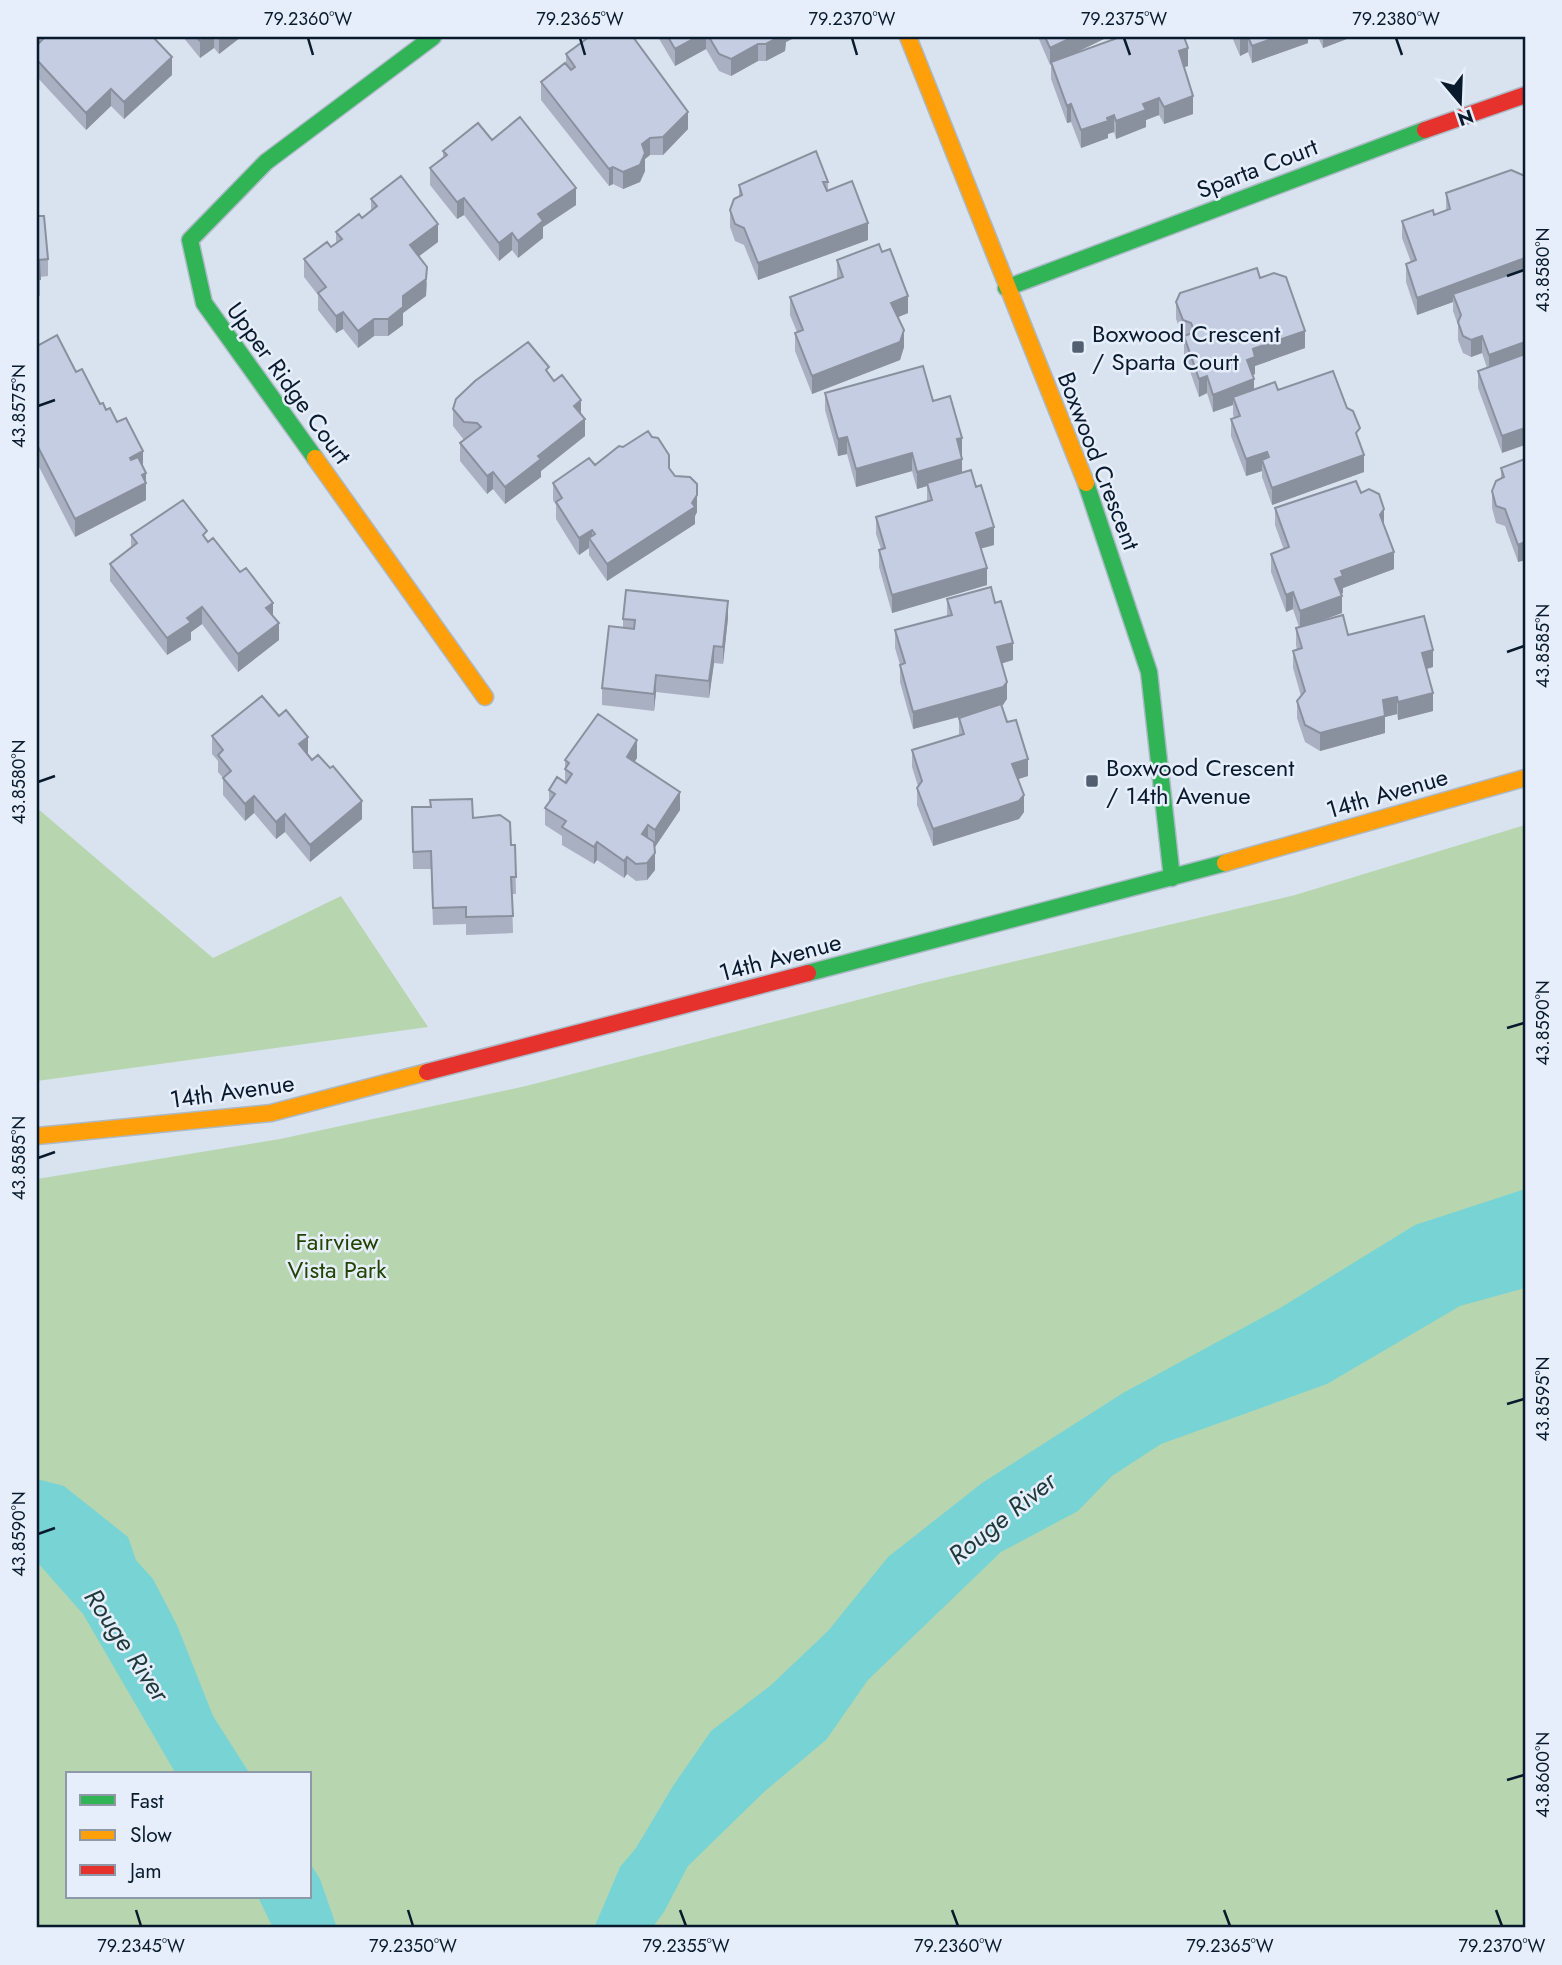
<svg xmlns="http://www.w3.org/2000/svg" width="1562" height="1965" viewBox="0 0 1562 1965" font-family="Jost,sans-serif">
	<rect width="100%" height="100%" fill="#d9e3ef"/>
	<path fill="#b7d6af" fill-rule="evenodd" d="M37,808L213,958L341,896L428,1027L37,1081Z
		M1525,825V1928H37V1179L280,1139L526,1086L923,983L1295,895ZM68,1774H310V1897H68Z"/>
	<path fill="#78d3d5" d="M1525,1189V1288L1460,1306L1327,1384L1161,1444L1112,1476L1078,1511L1001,1552L868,1680L826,1740L765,1791L688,1866L664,1912L652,1928H594L620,1867L636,1848L673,1786L711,1731L770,1686L828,1631L888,1557L982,1483L1123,1393L1280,1308L1415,1225Z
		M37,1479L64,1486L128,1537L136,1560L153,1579L177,1625L213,1716L250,1774H176L83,1614L37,1562Z
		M310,1863L320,1879L337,1928H273L258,1897H310Z"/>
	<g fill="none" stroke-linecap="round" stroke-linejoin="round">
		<g stroke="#acb9c7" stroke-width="19">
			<path id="fast" d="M1006,288L1425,130
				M315,458L204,303L190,240L266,162L433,37
				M1086,483L1149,672L1172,878
				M808,973L1225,863"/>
		</g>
		<g stroke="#acb9c7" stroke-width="19">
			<path id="slow" d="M908,37L1086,483
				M315,458L485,697
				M1225,863L1525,778
				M37,1136L271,1113L427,1072"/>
		</g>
		<g stroke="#acb9c7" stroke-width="19">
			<path id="jam" d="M1425,130L1525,95
				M427,1072L808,973"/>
		</g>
		<use href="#fast" stroke="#30b455" stroke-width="16"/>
		<use href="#slow" stroke="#ff9f0a" stroke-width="16"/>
		<use href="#jam" stroke="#e5322d" stroke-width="16"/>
	</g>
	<path fill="#a9b0c2" d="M37,37H153L172,75L124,119L111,106L86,130L37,77Z
		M183,37H241L219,54L214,48L200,58Z
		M658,37H796L786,42L785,51L766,61H758L731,76L719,71L706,49L675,66Z
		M1038,37H1108L1073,54L1188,66L1184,67L1193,114L1164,124L1159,115L1146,120V127L1116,139L1114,132L1108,134V138L1081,148L1071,122L1067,123L1051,79V64L1050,65Z
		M1232,37H1308V43L1252,63L1248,52L1240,56Z
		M1318,37H1352L1323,48Z
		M566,54L688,129L663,155H650L645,159V171L640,182L623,189L613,184L609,186L541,100V82L566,64Z
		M492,140L576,205L543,227V238L518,258L512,250L499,261L464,215L457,219L430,185V168L443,158V151Z
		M1511,170L1502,453L1478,388V371L1487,368L1482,353L1471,357L1463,353L1458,340V325L1453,311V302L1417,315L1406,282V264L1411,262L1402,238V221L1434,215L1446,210V193Z
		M828,182V190L868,240L758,280L744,245L735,241L730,227V210L739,197V185Z
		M371,199L438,242L419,256L427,284L426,296L403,313V325L388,336H374L358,348L343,329L336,333L318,310V295L304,277V259L331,247L336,243V232L362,218L371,210Z
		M37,216L48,259V276L40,277V296H37Z
		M837,260L908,313L898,317L904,347L900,360L812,394L795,351V333L797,332L790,315V297L837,279Z
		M1260,278L1305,348L1255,366V374L1253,375L1254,389L1278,390L1360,441L1364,472L1272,505L1262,477V471L1246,476L1231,436V419L1234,418L1233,414V405L1213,412L1207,393L1199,397L1184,354V338L1183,337L1176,319V302Z
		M37,346L76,372L100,404L117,422L146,473V500L75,537L37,463Z
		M549,374L581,414L585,436L541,471V477L505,504L493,489L487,494L460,461V443L464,440L453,426V409Z
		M825,393L933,401L962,455L961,456L962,472L994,545L981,548L987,585L892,613L879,567V550L881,549L876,534V517L927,501V486L917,489L912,471L856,487L847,454L838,456L825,410Z
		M1525,459V560L1518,562L1505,526L1496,523L1492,508V491L1501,479V468Z
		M595,465L669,468L697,512L695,516V524L607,581L589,555V548L579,555L577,553L556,519V505L553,500V483Z
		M1275,508L1384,526L1394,569L1343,588V593L1341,594L1342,613L1315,623L1433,667L1427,669L1433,711L1398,720L1397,714L1385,717V733L1320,751L1305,742L1297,718V701L1301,696L1293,668V651L1297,650L1296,645V628L1299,627L1293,609L1286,612L1271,572V554L1284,550L1275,525Z
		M131,535L207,540L273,616L279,640L238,672L202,624L191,632V640L167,655L110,581V564L131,548Z
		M947,599L1013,660L1001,663L1007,699L1002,705L1028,776L1018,779L1024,812L1019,819L933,846L917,805V788L918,786L912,767V750L959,735V718L974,713L913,729L900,682V665L895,648V630L947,617Z
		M728,618L723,664L714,663L709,698L656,692L654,711L602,705V688L623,627V619Z
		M212,736L308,754L362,819L310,862L285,832L276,839L254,813L245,821L223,795V778L218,772V761L212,754Z
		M637,758L634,762L680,810L655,847L654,846L655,870L647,880L636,881L627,874L624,878L597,860L594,864L562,845V836L545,825V808L549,803V790L565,783V760Z
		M430,800L473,818L511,845H515L516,894H512L513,933L466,935V924L433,925L431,869H413L412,825V807H430Z"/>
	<path fill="#89909e" d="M205,37H214V48L200,58V41Z
		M219,37H241L219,54Z
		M697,37H706V49L675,66V49Z
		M779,37H796L786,42L785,51L766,61V44Z
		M1073,37H1108L1052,64L1051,62L1050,65V48Z
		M1244,37H1248V52L1240,56V39Z
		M1277,37H1308V43L1252,63V46Z
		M1323,37H1352L1323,48Z
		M758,44V61L731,76V59Z
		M1188,48V66L1179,69V51Z
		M172,57V75L124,119V102Z
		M111,89V106L86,130V113Z
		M1193,96V114L1164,124V107Z
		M1159,98V115L1146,120V127L1116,139V121L1143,104Z
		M1071,104V122L1067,123V106Z
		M688,112V129L663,155V137Z
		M1114,115V132L1108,134V138L1081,148V130Z
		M650,138V155L645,159V171L640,182L623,189V172L642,144Z
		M613,167V184L609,186V169Z
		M576,188V205L543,227V238L518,258V241L538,214Z
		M464,198V215L457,219V202Z
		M868,223V240L758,280V263Z
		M438,224V242L410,263V245Z
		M512,233V250L499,261V243Z
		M1525,258V275L1453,294V302L1417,315V298Z
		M427,267L426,296L403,313V325L388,336V319L403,296Z
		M908,296V313L891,320V303Z
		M343,312V329L336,333V316Z
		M374,319V336L358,348V331Z
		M904,330V347L900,360L812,394V376Z
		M1305,331V348L1255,366V374L1247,377V360L1253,349Z
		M1482,336V353L1471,357V340Z
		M1525,342V359L1489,373V355Z
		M1207,376V393L1199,397V379Z
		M1254,379V396L1233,397V405L1213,412V395Z
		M581,400V417L574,406Z
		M585,419V436L541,471V477L505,504V487L538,456Z
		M1525,428V445L1502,453V436Z
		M847,437V454L838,456V439Z
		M962,438V455L957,457V439Z
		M143,451V468L130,475V458Z
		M1267,452V469L1262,460V471L1246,476V459Z
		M912,453V471L856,487V469Z
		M1364,455V472L1272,505V488Z
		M962,459V476L927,483V486L917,489V472Z
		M493,472V489L487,494V476Z
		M146,473V500L75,537V519Z
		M697,495V512L695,516V524L607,581V564L692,503Z
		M1384,509V527L1380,515Z
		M994,527V545L976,550V533Z
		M592,530V542L589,538V548L579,555V538Z
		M1525,542V560L1518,562V545Z
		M1394,552V569L1343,588V593L1335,596V579L1341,571Z
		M987,568V585L892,613V595Z
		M1293,592V609L1286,612V595Z
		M1342,596V613L1300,628V611Z
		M728,601V618L723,664V647Z
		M273,603V620L266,608Z
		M202,607V624L191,632V640L167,655V638L187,618Z
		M279,623V640L238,672V654Z
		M1013,643V660L997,665V647Z
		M714,646V663L709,698V681Z
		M1433,650V667L1422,670V653Z
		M656,675V692L654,711V694Z
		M1007,682V699L1003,705L913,729V712Z
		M1433,693V711L1398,720V702Z
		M1397,697V714L1385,717V733L1320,751V733L1383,700Z
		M308,737V755L299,744Z
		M637,740V758L627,774V757Z
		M1028,759V776L1012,781V764Z
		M680,792V810L655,847V830Z
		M1024,795V812L1019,819L933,846V829Z
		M254,796V813L245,821V804Z
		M362,801V819L310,862V845Z
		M285,814V832L276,839V822Z
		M648,825V843L642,834Z
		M597,842V860L594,864V847Z
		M655,853V870L647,880V863Z
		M627,857V874L624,878V861Z"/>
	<path fill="#c4cde1" stroke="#89909e" stroke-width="2" d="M43,37H153L172,57L124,102L111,89L86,113L37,60V45L44,38Z
		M196,37H205L200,41Z
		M589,37H633L688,112L663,137L650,138L642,144L645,153L640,165L623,172L613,167L609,169L541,82L565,63L571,70L575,67L566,54Z
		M668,37H697L675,49Z
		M709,37H779L766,44H758L731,59L719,54Z
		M1045,37H1073L1050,48Z
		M1120,37H1184L1188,48L1179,51L1193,96L1164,107L1159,98L1143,104L1146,110L1116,121L1114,115L1107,118L1108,121L1081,130L1071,104L1067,106L1051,62Z
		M1248,37H1277L1252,46Z
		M520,117L576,188L538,214L543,221L518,241L512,233L499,243L464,198L457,202L430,168L447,155L443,151L478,123L492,140Z
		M816,151L828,182H823L827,191L852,181L868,223L758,263L744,228L735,224L730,210L734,199L742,195L739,185Z
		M1511,170L1525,176V258L1417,298L1406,264L1416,260L1402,221L1433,210L1434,215L1450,209L1446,193Z
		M401,176L438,224L410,245L427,267L426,279L403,296V307L388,319H374L358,331L343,312L336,316L318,293L326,287L304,259L327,242L331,247L342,239L336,232L359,214L362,218L377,206L371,199Z
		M37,216H44L48,259L39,260L40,279H37Z
		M879,244L882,252L890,249L908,296L891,303L904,330L900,342L812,376L795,333L803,330L790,297L843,277L837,260Z
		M1257,268L1260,278L1274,273L1286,277L1305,331L1253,349L1255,357L1247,360L1254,379L1213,395L1207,376L1199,379L1184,336L1195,332L1191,323L1183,320L1176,302L1180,293Z
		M1525,269V342L1489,355L1482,336L1471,340L1463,336L1458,322L1461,315L1453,294Z
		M57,335L76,372L82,369L100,404L103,403L106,410L110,408L117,422L126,418L143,451L130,458L131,460L138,457L146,473L142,475L146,483L75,519L37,445V346Z
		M528,342L549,367L546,370L554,381L562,375L581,400L574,406L585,419L538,456L541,459L505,487L493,472L487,476L460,443L481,427L477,423L464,422L453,409L456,399L475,381Z
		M1525,354V428L1502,436L1478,371Z
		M923,366L933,401L950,396L962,438L957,439L962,459L917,472L912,453L856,469L847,437L838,439L825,393Z
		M1333,371L1347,408L1353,411L1360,428L1356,433L1364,455L1272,488L1262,460L1269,457L1267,452L1246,459L1231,419L1240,416L1233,397L1275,382L1278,390Z
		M648,431L652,437L658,438L669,455V468L675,476L690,477L697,484V495L692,503L695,507L607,564L589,538L595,534L592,530L579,538L577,535L556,502L562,498L553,483L589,458L595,465L619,446L623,447Z
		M1525,459V542L1518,545L1505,509L1496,506L1492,491L1496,481L1504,477L1501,468Z
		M971,470L976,487L981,485L994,527L976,533L987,568L892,595L879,550L885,548L876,517L932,500L927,483Z
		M1356,481L1361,493L1369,489L1379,494L1384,509L1380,515L1394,552L1341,571L1343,576L1335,579L1342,596L1300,611L1293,592L1286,595L1271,554L1289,547L1275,508Z
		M183,500L207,531L203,535L208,542L213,538L240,572L246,568L273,603L266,608L279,623L238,654L202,607L187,618L191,622L167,638L110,564L137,543L131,535Z
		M991,587L995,603L1001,601L1013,643L997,647L1007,682L1003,687L913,712L900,665L905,663L895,630L952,615L947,599Z
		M626,590L728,601L723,647L714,646L709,681L656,675L654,694L602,688L609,626L634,629L635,620L623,619Z
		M1343,615L1348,635L1424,616L1433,650L1422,653L1433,693L1398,702L1397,697L1383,700L1385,716L1320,733L1305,725L1297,701L1305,691L1293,651L1302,648L1296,628Z
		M262,696L279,716L286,710L308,737L299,744L312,760L318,755L330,768L333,766L362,801L310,845L285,814L276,822L254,796L245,804L223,778L231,771L218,755L223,750L212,736Z
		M1001,704L1007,722L1016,720L1028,759L1012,764L1024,795L1019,801L933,829L917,788L922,781L912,750L964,734L959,718Z
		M598,714L637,740L627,757L680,792L655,830L648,825L642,834L654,842L655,853L647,863L636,864L627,857L624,861L597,842L594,847L562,827L566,821L545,808L555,794L549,790L557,777L566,783L572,774L565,769L569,763L565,760Z
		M472,799L473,818L500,815L510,822L511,845H515L516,877H511L513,916L466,917V907L433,908L431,851L413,852L412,807H431L430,800Z"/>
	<path fill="none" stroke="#091a2d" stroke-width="2.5" d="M308,38L313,55M580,38L585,55M852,38L857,55M1124,38L1130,55M1396,38L1402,55M1507,276L1524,270M38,406L55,400M1507,652L1524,646M38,782L55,776M1507,1028L1524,1023M38,1158L55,1152M1507,1404L1524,1399M38,1534L55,1528M1507,1780L1524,1775M136,1910L141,1926M408,1910L413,1926M680,1910L686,1926M952,1910L958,1926M1224,1910L1230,1926M1496,1910L1502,1926"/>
	<g fill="#526071" stroke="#e5eefa" stroke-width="2.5">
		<rect x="1071" y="340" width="14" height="14" rx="3.5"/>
		<rect x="1085" y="774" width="14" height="14" rx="3.5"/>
	</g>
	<g text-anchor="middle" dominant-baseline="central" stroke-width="5" stroke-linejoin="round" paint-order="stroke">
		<g font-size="24" fill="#091a2d" stroke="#e5eefa">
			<text transform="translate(1257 168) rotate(-21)">Sparta Court</text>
			<text transform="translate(289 383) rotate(54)">Upper Ridge Court</text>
			<text transform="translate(1099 461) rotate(69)">Boxwood Crescent</text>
			<text transform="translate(1387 793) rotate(-16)">14th Avenue</text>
			<text transform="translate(780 957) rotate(-15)">14th Avenue</text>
			<text transform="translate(232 1091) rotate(-8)">14th Avenue</text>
		</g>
		<g font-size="24" fill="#091a2d" stroke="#e5eefa" text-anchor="start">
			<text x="1092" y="333">Boxwood Crescent<tspan x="1092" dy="28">/ Sparta Court</tspan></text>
			<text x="1106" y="767">Boxwood Crescent<tspan x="1106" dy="28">/ 14th Avenue</tspan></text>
		</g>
		<g font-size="24" fill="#234400" stroke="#e5eefa">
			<text x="337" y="1241">Fairview<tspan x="337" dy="28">Vista Park</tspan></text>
		</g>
		<g font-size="26" font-style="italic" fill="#1e3938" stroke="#e5eefa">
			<text transform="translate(1002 1518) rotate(-39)">Rouge River</text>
			<text transform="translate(127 1645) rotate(56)">Rouge River</text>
		</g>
	</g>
	<rect width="1562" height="1965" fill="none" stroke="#e5eefa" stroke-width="77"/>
	<rect x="66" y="1772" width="245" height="126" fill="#e5eefa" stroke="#8d99a8" stroke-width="2"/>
	<rect x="80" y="1795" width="35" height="10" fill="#30b455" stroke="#8d99a8" stroke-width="2"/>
	<text x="130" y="1808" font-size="21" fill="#091a2d">Fast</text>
	<rect x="80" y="1830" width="35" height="10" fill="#ff9f0a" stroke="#8d99a8" stroke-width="2"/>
	<text x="130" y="1842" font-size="21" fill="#091a2d">Slow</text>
	<rect x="80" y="1865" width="35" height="10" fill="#e5322d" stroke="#8d99a8" stroke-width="2"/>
	<text x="130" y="1878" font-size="21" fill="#091a2d">Jam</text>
	<g transform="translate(1460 102) rotate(161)" stroke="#e5eefa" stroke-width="5" paint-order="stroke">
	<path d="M0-5L12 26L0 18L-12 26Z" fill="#091a2d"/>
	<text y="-10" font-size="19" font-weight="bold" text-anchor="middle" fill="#091a2d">N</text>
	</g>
	<rect x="38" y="38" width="1486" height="1888" fill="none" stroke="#091a2d" stroke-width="2.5"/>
	<g font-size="18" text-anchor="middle" fill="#091a2d">
		<text x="308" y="25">79.2360°W</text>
		<text x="580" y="25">79.2365°W</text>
		<text x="852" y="25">79.2370°W</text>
		<text x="1124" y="25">79.2375°W</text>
		<text x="1396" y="25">79.2380°W</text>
		<text transform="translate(1543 270) rotate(-90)" y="6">43.8580°N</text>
		<text transform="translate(19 406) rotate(-90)" y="6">43.8575°N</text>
		<text transform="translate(1543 646) rotate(-90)" y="6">43.8585°N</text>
		<text transform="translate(19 782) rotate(-90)" y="6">43.8580°N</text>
		<text transform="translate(1543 1023) rotate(-90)" y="6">43.8590°N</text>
		<text transform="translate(19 1158) rotate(-90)" y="6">43.8585°N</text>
		<text transform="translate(1543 1399) rotate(-90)" y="6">43.8595°N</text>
		<text transform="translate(19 1534) rotate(-90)" y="6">43.8590°N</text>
		<text transform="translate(1543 1775) rotate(-90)" y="6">43.8600°N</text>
		<text x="141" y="1952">79.2345°W</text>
		<text x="413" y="1952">79.2350°W</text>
		<text x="686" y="1952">79.2355°W</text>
		<text x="958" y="1952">79.2360°W</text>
		<text x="1230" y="1952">79.2365°W</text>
		<text x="1502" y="1952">79.2370°W</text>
	</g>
</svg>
